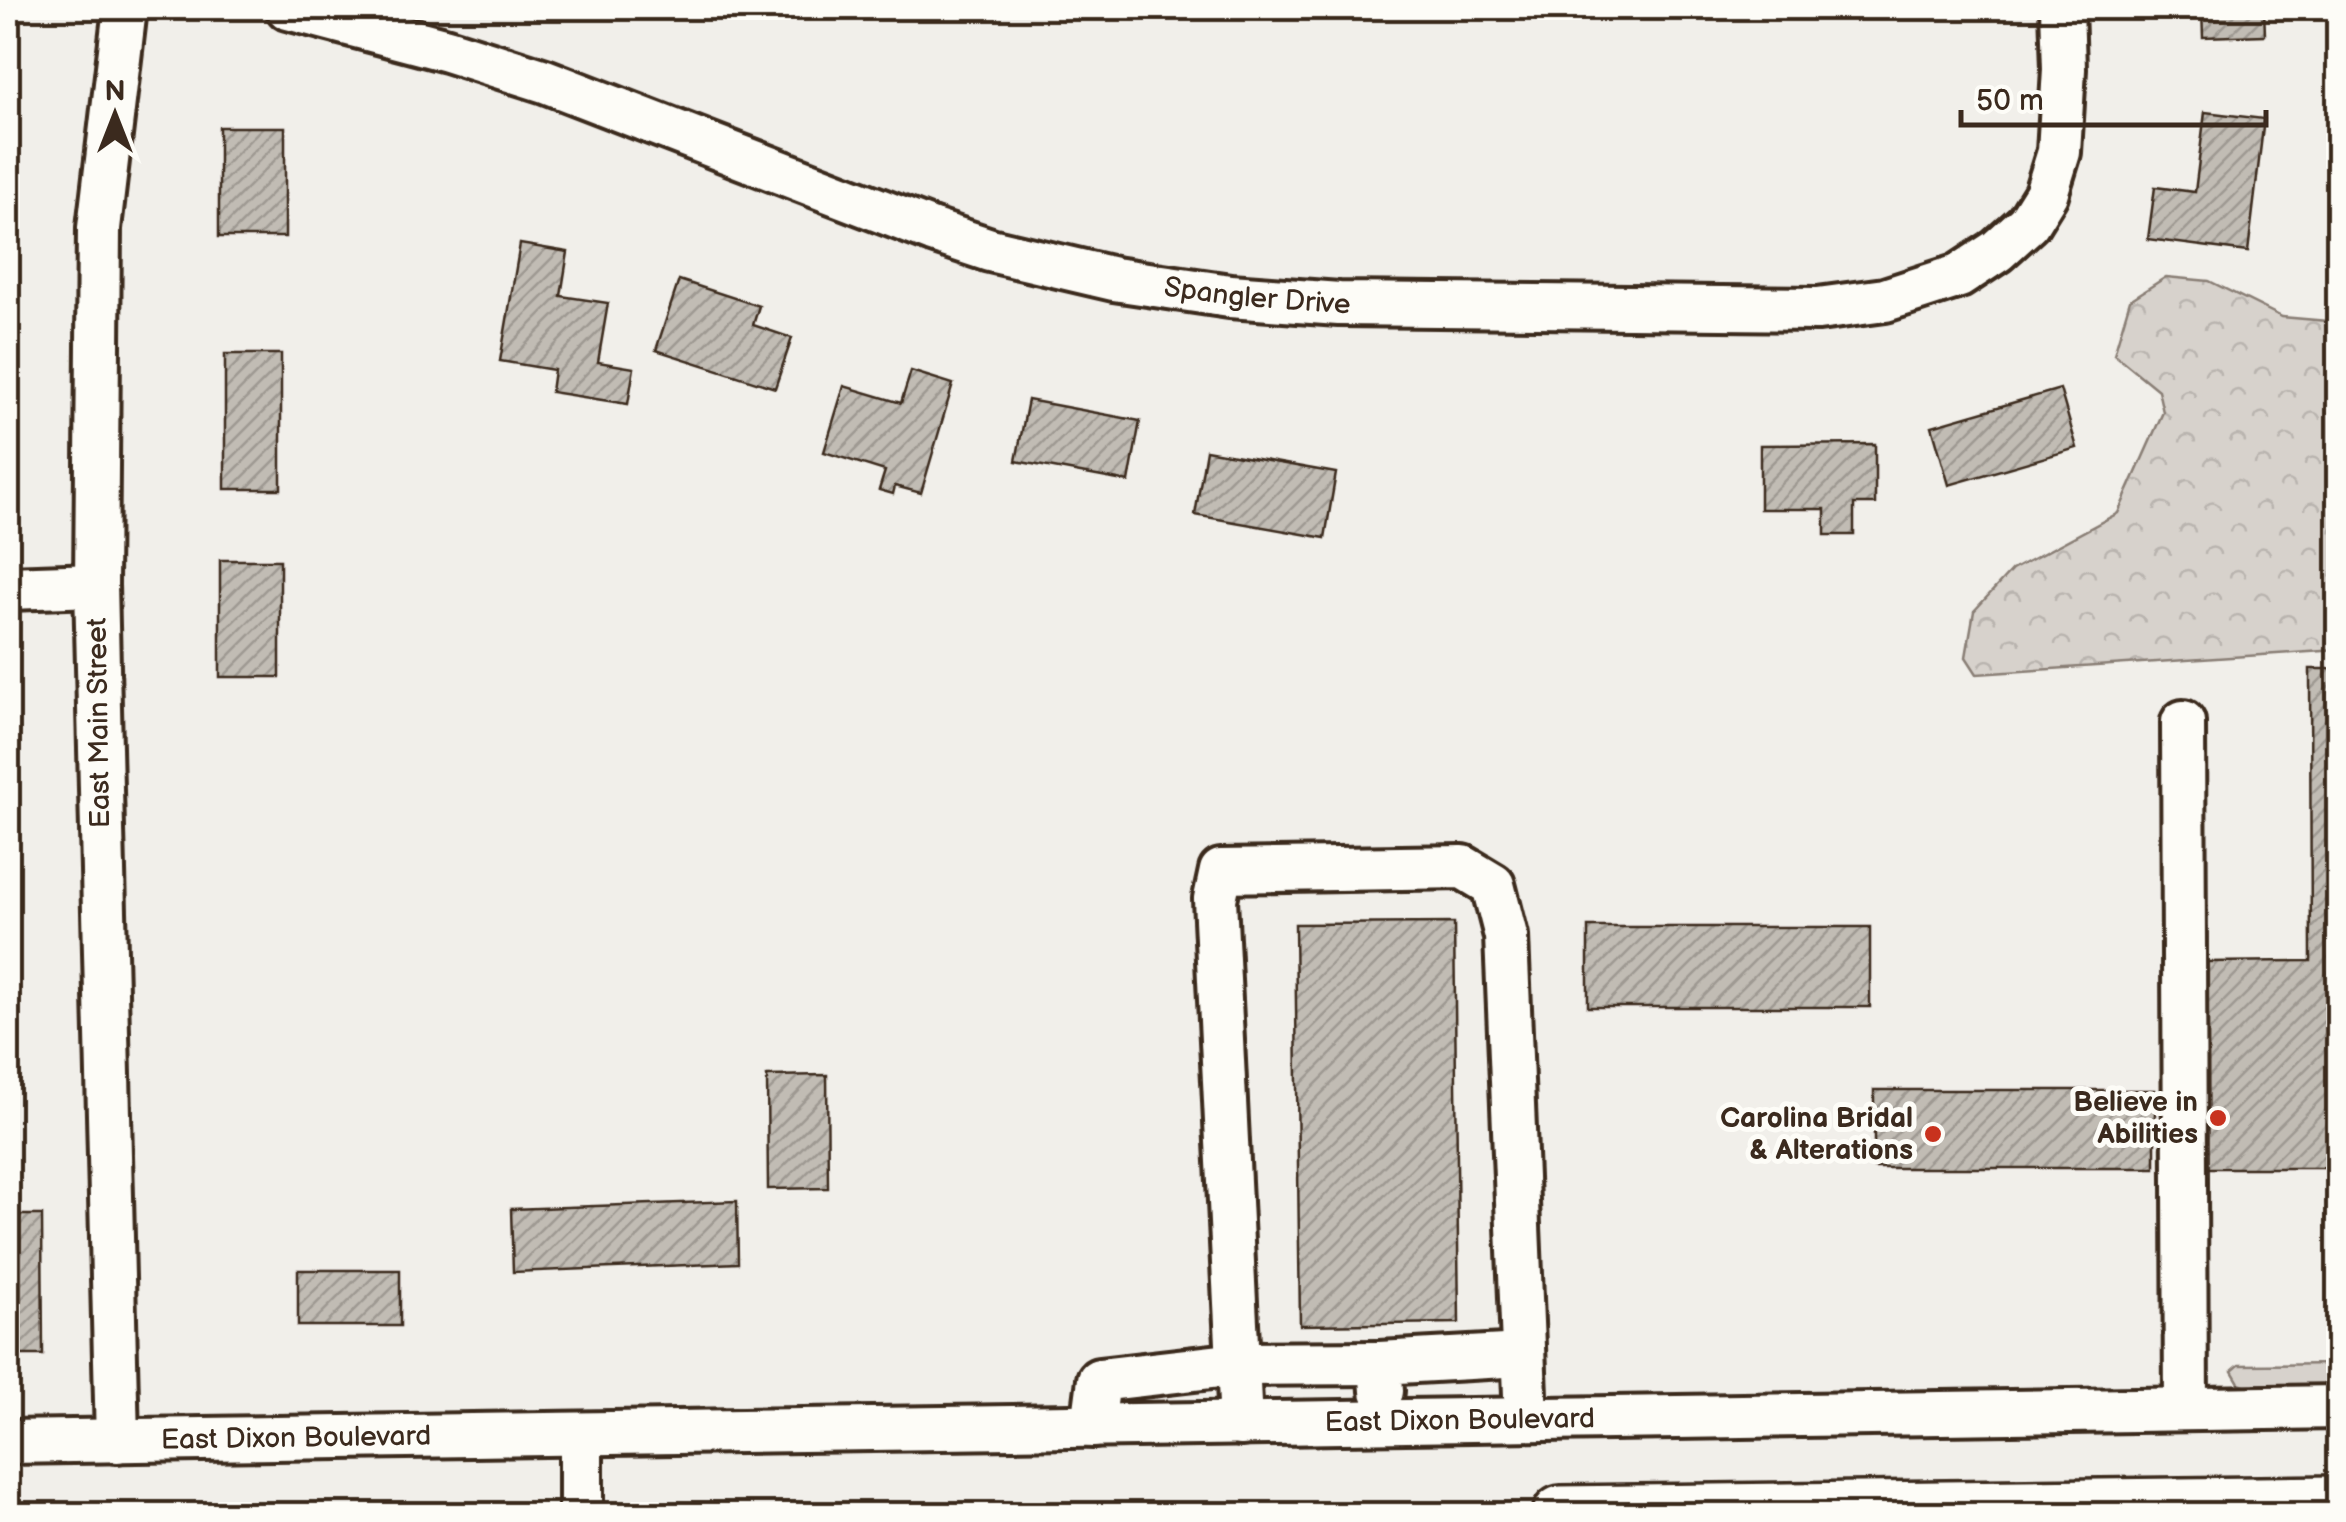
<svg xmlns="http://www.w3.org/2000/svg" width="2346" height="1522" viewBox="0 0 2346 1522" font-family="'Balsamiq Sans',sans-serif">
	<defs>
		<pattern id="forest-crowns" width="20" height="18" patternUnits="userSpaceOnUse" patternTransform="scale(2.5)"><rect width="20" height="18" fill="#d7d2cc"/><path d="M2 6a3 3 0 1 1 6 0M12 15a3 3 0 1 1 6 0" fill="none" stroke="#b9b4af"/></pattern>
		<pattern id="building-hatch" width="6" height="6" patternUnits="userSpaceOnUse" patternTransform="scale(2.5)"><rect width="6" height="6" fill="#c1bcb4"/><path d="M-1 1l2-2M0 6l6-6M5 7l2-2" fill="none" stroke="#9e9992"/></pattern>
	</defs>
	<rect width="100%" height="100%" fill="#f1efea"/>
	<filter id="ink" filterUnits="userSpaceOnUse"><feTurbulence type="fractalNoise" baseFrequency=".01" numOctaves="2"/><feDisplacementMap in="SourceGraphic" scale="20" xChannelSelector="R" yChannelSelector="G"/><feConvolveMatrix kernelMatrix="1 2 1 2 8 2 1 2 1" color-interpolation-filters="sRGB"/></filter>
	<g filter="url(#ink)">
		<path fill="#d7d2cc" stroke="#897e75" stroke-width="2.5" d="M2338,1364V1386H2247L2239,1383L2232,1371L2239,1365Z"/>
		<path fill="url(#forest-crowns)" stroke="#897e75" stroke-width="2.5" d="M2166,277L2209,281L2282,317L2338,322V650L1977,674L1966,657L1974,611L2012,570L2118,513L2163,412L2158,390L2114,354L2130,300Z"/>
		<path fill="url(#building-hatch)" stroke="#3b2a1e" stroke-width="2.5" d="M2202,8H2264L2265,35L2203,37Z
			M2205,112L2264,119L2248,252L2148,239L2155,187L2195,192Z
			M219,127H285V237H219Z
			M520,244L568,252L561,296L608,303L598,362L634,368L628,404L551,392L554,370L500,361Z
			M679,280L759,306L753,325L792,338L775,388L656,350Z
			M225,354H281V489H225Z
			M911,371L953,384L921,493L895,486L893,494L879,490L885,471L824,452L844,386L901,403Z
			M2060,389L2077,448L1949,485L1932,426Z
			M1028,400L1140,421L1129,482L1016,461Z
			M1875,444V504H1854V535H1825V509H1760V445Z
			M1206,450L1336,473L1325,538L1195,515Z
			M220,560H280V677H220Z
			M2310,669H2338V1168H2207L2206,962L2311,961Z
			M1454,923L1459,1323L1300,1325L1295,924Z
			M1588,927H1870V1007H1588Z
			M827,1075L828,1188L768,1189L767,1076Z
			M1874,1090H2155V1168H1874Z
			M737,1201L738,1263L513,1272L511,1209Z
			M8,1215H42L43,1355H8Z
			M298,1270H400V1326H298Z"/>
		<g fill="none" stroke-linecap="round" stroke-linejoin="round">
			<g stroke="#3b2a1e" stroke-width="50">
				<g id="minor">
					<path id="s1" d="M288,8L447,50L545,81L933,231L990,250L1114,279L1230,296L1339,304L1818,309L1885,300L1959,276L1997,251L2028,223L2046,194L2059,152L2064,69L2062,8"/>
					<path d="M8,588L96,585"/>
					<path d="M2183,722L2186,1409"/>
					<path d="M1382,1391L1380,1363L1523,1355"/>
					<path d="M1241,1424L1215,899L1221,871L1463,867L1493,885L1506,936L1526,1419"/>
					<path d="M1093,1426L1099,1380L1238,1364L1380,1363"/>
					<path d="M117,1441L96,585L99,228L125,8"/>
					<path id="s2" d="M8,1442L2338,1407"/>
					<path d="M581,1514V1434"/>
				</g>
			</g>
			<g stroke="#3b2a1e" stroke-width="62">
				<path id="highway" d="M1561,1514L2338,1504"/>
			</g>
			<use href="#minor" stroke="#fdfcf7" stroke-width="42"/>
			<use href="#highway" stroke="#fdfcf7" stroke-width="55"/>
		</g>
	</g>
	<g fill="#c8321e" stroke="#fdfcf7" stroke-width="4">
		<circle cx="2218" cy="1118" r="10"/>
		<circle cx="1933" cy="1134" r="10"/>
	</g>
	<g text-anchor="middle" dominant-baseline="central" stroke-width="10" stroke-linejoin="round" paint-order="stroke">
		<g font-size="28" fill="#3b2a1e" stroke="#fdfcf7">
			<text stroke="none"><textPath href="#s1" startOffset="1015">Spangler Drive</textPath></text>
			<text transform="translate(99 723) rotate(-91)">East Main Street</text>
			<text stroke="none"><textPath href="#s2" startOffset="1452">East Dixon Boulevard</textPath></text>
			<text stroke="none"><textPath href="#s2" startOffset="288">East Dixon Boulevard</textPath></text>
		</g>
		<g font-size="28" font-weight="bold" fill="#3b2a1e" stroke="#fdfcf7" text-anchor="end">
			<text x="2198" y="1102">Believe in<tspan x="2198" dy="32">Abilities</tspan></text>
			<text x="1913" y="1118">Carolina Bridal<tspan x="1913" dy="32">&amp; Alterations</tspan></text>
		</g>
	</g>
	<rect width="2346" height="1522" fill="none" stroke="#fdfcf7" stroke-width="40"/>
	<rect x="20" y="20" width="2306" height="1482" fill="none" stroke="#3b2a1e" stroke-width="4" filter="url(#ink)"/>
	<g transform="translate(115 115)" stroke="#fdfcf7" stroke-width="8" paint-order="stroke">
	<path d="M0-8L18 38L0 25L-18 38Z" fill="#3b2a1e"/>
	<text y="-15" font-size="28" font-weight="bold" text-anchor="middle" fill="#3b2a1e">N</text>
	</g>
	<path d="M1961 110v15h305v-15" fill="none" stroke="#3b2a1e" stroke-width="5"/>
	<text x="1976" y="110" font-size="30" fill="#3b2a1e" stroke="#fdfcf7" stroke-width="8" paint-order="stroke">50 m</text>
</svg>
